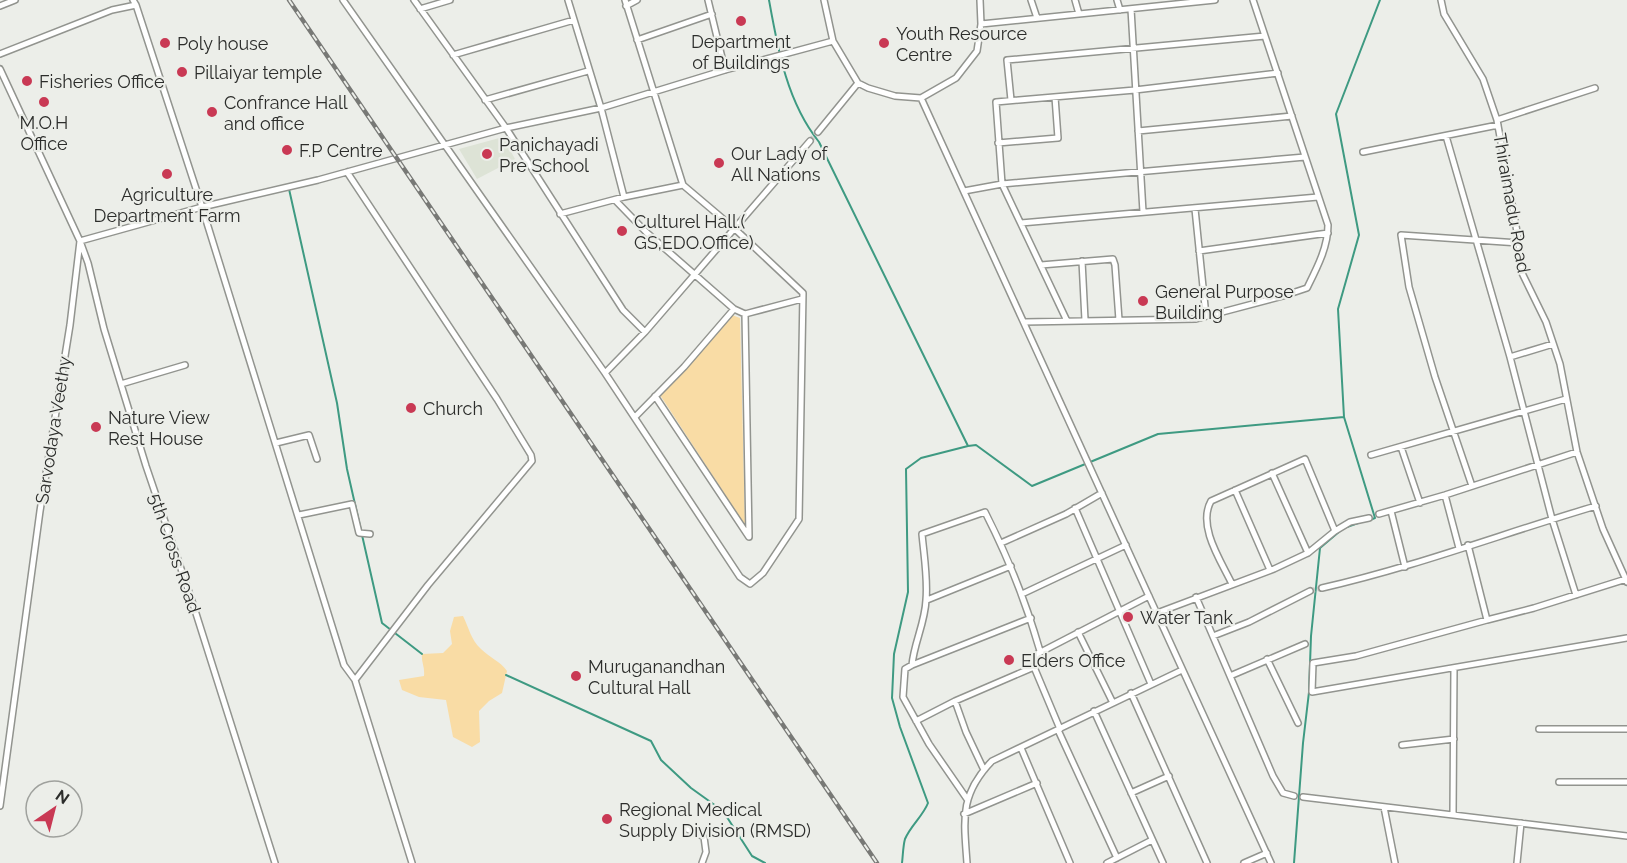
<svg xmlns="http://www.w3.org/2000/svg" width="1627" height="863" viewBox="0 0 1627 863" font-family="Raleway,sans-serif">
	<rect width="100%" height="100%" fill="#eceee9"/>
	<path fill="#dde3d6" d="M503,137L515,159L477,179L459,149Z"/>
	<path fill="#f9dca5" d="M732,315L740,318L745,525L660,395Z
		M463,616C469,628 471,640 481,649C490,658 500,661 507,671L502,693L489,701L479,711L480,742L472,747L453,737L446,700L419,697L402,690L399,680L424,676C425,667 421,662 422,654L443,653L452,644L450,631L454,617Z"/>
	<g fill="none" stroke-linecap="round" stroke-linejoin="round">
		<path stroke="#3e9a82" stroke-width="2" d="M769,0C778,50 787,102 819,142L968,446L921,458L906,469L908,592L894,654L892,698L900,727L928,803C923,816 911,825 905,839C903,846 903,855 902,863
			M289,189L337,403L347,469L382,623L422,654
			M1344,417L1375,518L1370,520
			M968,446L976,445L1032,486L1158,434L1344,417L1338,309L1359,235L1336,114L1380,0
			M1347,527L1361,522
			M506,675L651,741L661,760L691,788L723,811L752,856L765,863
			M1294,863L1303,743L1309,692L1311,636L1320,548L1340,531"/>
		<path stroke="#c6c7c3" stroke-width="5" stroke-dasharray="5 2.5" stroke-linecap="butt" d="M810,141L818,132
			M1310,591L1322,588"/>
		<g stroke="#92948f" stroke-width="8">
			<path id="street" d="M133,0L136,5L202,207L80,241L88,263L104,329L146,466L193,604L275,863
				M343,0L605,373L740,577L750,584L763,573L799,519L803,293L735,229L683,185L625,0
				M414,0L506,128L623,310L645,332
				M568,0L601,108L624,197
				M708,0L725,70
				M824,0L833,41L858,83L868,88L895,96L921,98L956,78L977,51L981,24L980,0
				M1031,0L1037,18
				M1075,0L1079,14
				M1117,0L1120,10
				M1441,0L1444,14L1483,79L1497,120L1519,243L1522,273L1546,322L1560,364L1577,452L1603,529L1627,582
				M0,6L15,0
				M626,6L637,0
				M420,9L450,0
				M1131,9L1143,212
				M981,24L1215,0
				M637,40L712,14
				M0,54L112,10L136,5
				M453,55L574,20
				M0,69L80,241L70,325L40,511L0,806
				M921,98L1271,863
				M485,100L588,71
				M1011,100L1007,60L1265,36
				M1497,120L1595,88
				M1138,131L1292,116
				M818,132L858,83
				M1446,136L1510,357L1552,519L1576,595
				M998,143L1058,138L1055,97
				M1363,152L1498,125
				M347,172L497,399L531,455L532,461L428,585L355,680
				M964,191L1002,184L1305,157
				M615,200L646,232L734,309L745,314L749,537L655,396
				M1195,209L1206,316
				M560,214L624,197L683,185
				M1021,223L1318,197
				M1199,251L1328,233
				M1082,261L1085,320
				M1041,265L1113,259L1115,265L1119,320
				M745,314L802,299
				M1067,321L1002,184L996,102L1135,90L1278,73
				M1024,322L1196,319L1283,296L1307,288C1317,268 1328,247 1328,225L1253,0
				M1510,357L1553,344
				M605,373L645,332L810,141
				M121,384L185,365
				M635,417L684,367L734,309
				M276,443L309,435L317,459
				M1401,447L1420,503
				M1371,455L1566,399
				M1272,473L1308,553
				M1472,486L1435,377L1409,287L1401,235L1519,243
				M1235,490L1270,570
				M1445,495L1459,548
				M1075,508L1151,684
				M1391,511L1405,567
				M1379,514L1445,495L1577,452
				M299,515L352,504L359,533L370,534
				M1001,543L1066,514L1102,493
				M1468,545L1487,620L1534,608L1626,579
				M1232,584C1221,561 1197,526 1211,501L1305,459L1335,531
				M1322,588C1415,567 1504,533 1596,506
				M1022,594L1126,545
				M1196,597L1273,776L1283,793L1294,796
				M927,600L1011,566
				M1157,613L1274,569L1308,553L1335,531L1350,522L1369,518
				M1487,620L1356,656L1313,663L1312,692L1627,638
				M1078,632L1113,703
				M1213,636L1249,622L1310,591
				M1267,659L1298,723
				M912,665C914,643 925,623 926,600C928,579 924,556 922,534L985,512C1008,557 1026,602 1040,651
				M1230,676L1305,644
				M1131,693L1207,863
				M955,701L966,732L984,770
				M1094,711L1163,863
				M916,721L955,701L1034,667
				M1060,729L1034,667L1037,654L1149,596
				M1539,729H1627
				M1058,730L1117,858
				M1402,745L1454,739
				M1021,748L1070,863
				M1559,782H1627
				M1131,793L1169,776
				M1303,797L1627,836
				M967,799L929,744L903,697L905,669L912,665L1031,618
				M1384,807L1395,863
				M964,814L1037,783
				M1453,814L1454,668
				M687,829L704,837L706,852L702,863
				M412,863L355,680L344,665L202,207L318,180L506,128L601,108L725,70L833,41
				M967,863C964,820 959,795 992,761L1182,670
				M1107,863L1152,840
				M1244,863L1267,853
				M1517,863L1521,823"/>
		</g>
		<use href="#street" stroke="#fff" stroke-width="5"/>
		<g stroke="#787976" stroke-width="4.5">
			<path id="rail" d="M289,0L877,863"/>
		</g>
		<use href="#rail" stroke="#eceee9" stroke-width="2" stroke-dasharray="7" stroke-linecap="butt"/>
	</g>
	<g fill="#c93954" stroke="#eceee9" stroke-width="2">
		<circle cx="741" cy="21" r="6"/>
		<circle cx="165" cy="43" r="6"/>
		<circle cx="884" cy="43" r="6"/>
		<circle cx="182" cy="72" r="6"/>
		<circle cx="27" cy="81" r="6"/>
		<circle cx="44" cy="102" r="6"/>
		<circle cx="212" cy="112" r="6"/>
		<circle cx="287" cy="150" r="6"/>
		<circle cx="487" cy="154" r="6"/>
		<circle cx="719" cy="163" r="6"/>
		<circle cx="167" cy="174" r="6"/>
		<circle cx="622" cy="231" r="6"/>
		<circle cx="1143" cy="301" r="6"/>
		<circle cx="411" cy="408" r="6"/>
		<circle cx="96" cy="427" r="6"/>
		<circle cx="1128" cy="617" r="6"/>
		<circle cx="1009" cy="660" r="6"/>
		<circle cx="576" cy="676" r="6"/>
		<circle cx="607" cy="819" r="6"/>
	</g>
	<g text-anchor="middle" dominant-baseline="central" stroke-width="4.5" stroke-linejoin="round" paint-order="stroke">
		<g font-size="18" fill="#2c2d2b" stroke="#eceee9" text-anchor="start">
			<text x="896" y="33">Youth Resource<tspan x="896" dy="21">Centre</tspan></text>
			<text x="741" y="41" text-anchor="middle">Department<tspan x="741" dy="21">of Buildings</tspan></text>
			<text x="177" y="43">Poly house</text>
			<text x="194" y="72">Pillaiyar temple</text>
			<text x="39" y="81">Fisheries Office</text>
			<text x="224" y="102">Confrance Hall<tspan x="224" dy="21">and office</tspan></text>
			<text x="44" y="122" text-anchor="middle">M.O.H<tspan x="44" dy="21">Office</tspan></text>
			<text x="499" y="144">Panichayadi<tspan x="499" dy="21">Pre School</tspan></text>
			<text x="299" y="150">F.P Centre</text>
			<text x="731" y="153">Our Lady of<tspan x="731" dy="21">All Nations</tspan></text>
			<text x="167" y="194" text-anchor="middle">Agriculture<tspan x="167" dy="21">Department Farm</tspan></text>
			<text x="634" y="221">Culturel Hall.(<tspan x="634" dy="21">GS,EDO.Office)</tspan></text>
			<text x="1155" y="291">General Purpose<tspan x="1155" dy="21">Building</tspan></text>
			<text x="423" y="408">Church</text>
			<text x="108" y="417">Nature View<tspan x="108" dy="21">Rest House</tspan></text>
			<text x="1140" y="617">Water Tank</text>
			<text x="1021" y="660">Elders Office</text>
			<text x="588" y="666">Muruganandhan<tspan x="588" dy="21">Cultural Hall</tspan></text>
			<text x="619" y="809">Regional Medical<tspan x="619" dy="21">Supply Division (RMSD)</tspan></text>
		</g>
		<g font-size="18" fill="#2c2d2b" stroke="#eceee9">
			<text transform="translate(1512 203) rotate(80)">Thiraimadu Road</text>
			<text transform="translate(53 430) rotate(-81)">Sarvodaya Veethy</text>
			<text transform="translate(175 553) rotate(71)">5th Cross Road</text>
		</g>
	</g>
	<g transform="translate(54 809) rotate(35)"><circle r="28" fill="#eceee9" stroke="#9fa19d" stroke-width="1.5"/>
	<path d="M0-4.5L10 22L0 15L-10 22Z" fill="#c93954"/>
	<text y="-9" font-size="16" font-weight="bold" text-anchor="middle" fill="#2c2d2b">N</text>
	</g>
</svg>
